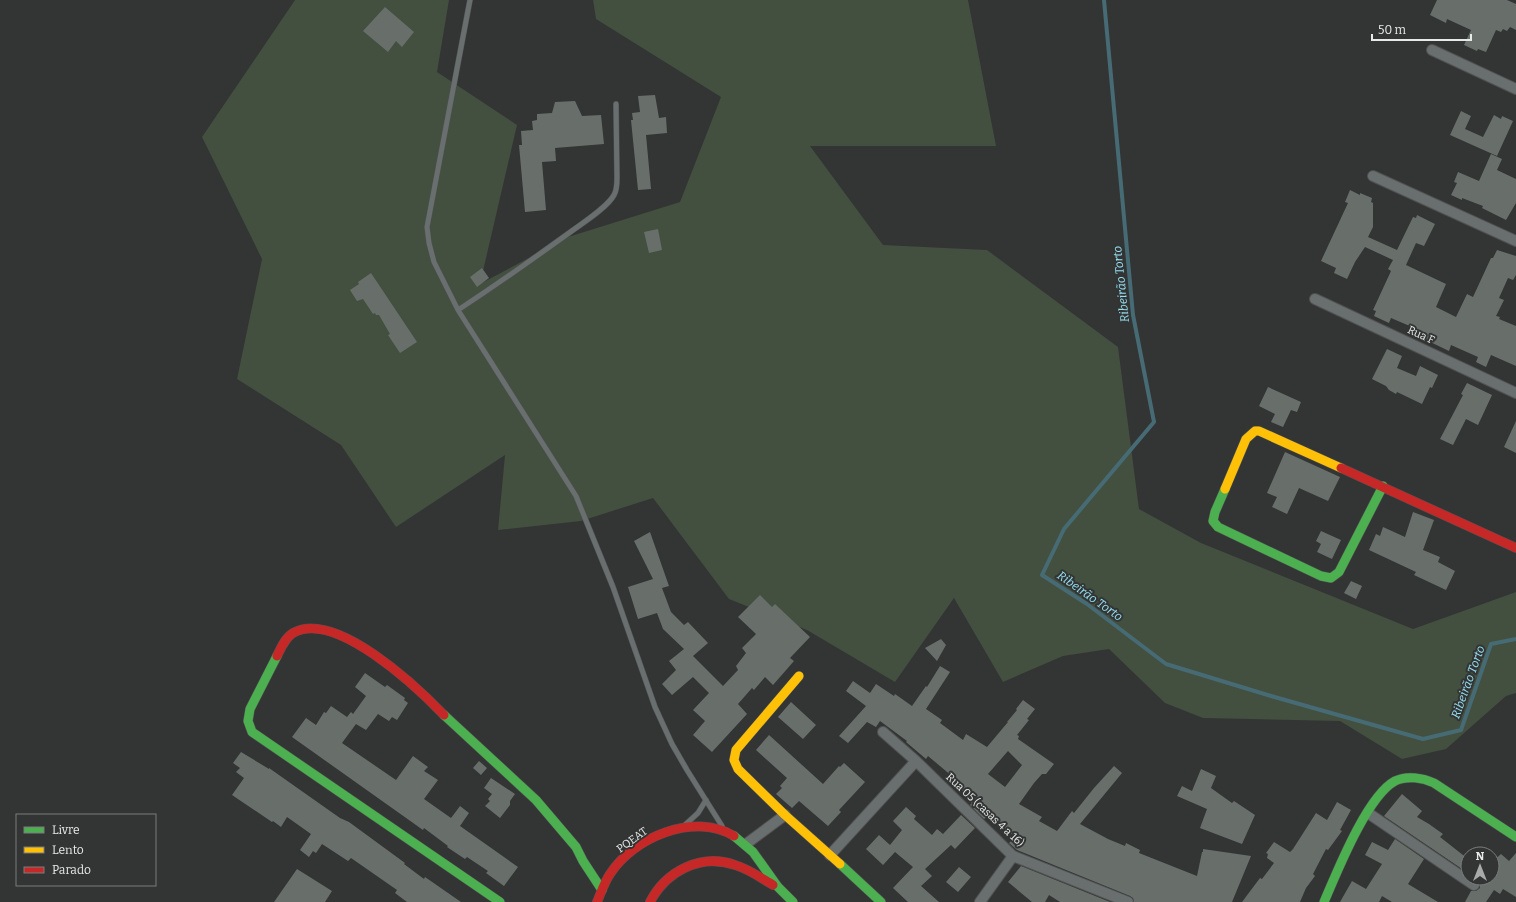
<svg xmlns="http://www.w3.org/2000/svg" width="1516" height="902" viewBox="0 0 1516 902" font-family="Bitter,serif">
	<rect width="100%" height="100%" fill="#333434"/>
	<path fill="#434f3f" d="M295,0H449L437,72L517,125L480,284L568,237L680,202L721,97L596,19L593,0H968L996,146H810L883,245L987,250L1118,347L1139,509L1201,543L1413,629L1516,592V693L1506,696L1446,749L1402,759L1340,721L1203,718L1165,703L1109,649L1063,656L1003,682L954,598L895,682L807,630L729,599L653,498L581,521L498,530L505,455L396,527L341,445L237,379L262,259L202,137Z"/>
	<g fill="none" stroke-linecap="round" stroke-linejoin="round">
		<path stroke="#466b75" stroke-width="4" d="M1104,0L1133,315L1154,422L1064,529L1042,575L1087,604L1166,664L1271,696L1423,739L1461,730L1491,644L1516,639"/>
	</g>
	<path fill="#686f6b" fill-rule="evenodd" d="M1437,0H1507L1516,4V30L1510,27L1507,31L1503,29L1501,32L1496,30L1486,52L1478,49L1477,51L1464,45L1471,30L1447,19L1446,23L1430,15Z
		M385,7L414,32L402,47L396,41L388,52L363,31Z
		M655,95L659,118L666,117L667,133L646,135L651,189L638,190L631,120H633L632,113L640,112L638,96Z
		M575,101L582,116L601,115L604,144L555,148L556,161L542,162L546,210L525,212L519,145H522L521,131L533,130L532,121L537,120V114L552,113L555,102Z
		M1461,111L1471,116L1465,129L1483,137L1494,115L1501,119L1502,116L1513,121L1497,156L1450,135Z
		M1491,154L1502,159L1497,170L1516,179V203L1506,220L1482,208L1483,206L1462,198V200L1451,195L1457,183L1454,182L1458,172L1479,181Z
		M1350,190L1360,195V193L1372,198L1371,202L1373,203V227L1368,237L1397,250L1413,217L1416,218L1417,215L1435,224L1424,246L1416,243L1406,265L1446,284L1436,307L1456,317L1467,294L1473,297L1491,258H1493L1497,250L1516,256V275L1513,280L1508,278L1499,298L1504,300L1496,316L1500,317L1499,319L1516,326V366L1491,355L1486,367L1476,362L1478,357L1451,345L1449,351L1422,338V337L1410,331L1412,327L1391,318L1389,323L1374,316L1376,311L1373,310L1391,271L1388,269L1393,260L1365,247L1355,262L1347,279L1334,273L1336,268L1321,261L1348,203L1345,202Z
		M658,229L662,250L649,253L644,232Z
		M482,268L489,278L477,287L470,277Z
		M371,273L417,342L400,353L388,335L390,334L379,315H376L375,313L373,314L363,299L357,301L350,290L359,284L358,282Z
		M1387,349L1402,356L1397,368L1416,376L1420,366L1438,375L1432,388L1430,387L1422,404L1397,392L1396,394L1389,390L1386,386L1372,379Z
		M1467,383L1492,395L1478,425L1466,419L1453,445L1440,439L1463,395L1461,394Z
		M1268,387L1301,402L1297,412L1291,410L1283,427L1271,422L1275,414L1259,406Z
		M1516,421V453L1504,447Z
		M1285,452L1340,477L1328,501L1299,488L1287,514L1272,507L1277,497L1267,493Z
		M1413,512L1434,520L1423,550L1440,557L1438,562L1455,571L1446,590L1414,575L1416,572L1369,550L1376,534L1380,536L1383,527L1405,537Z
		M1321,531L1341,540L1332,559L1317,552L1321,544L1316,541Z
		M650,532L669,586L662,588L671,612L684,625L688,622L708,643L693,656L723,686L738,670L736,666L746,653L742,648L756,634L738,617L760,595L772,607L775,604L810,637L790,658L794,661L773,685L765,677L754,690L752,688L738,704L747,714L712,752L693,735L705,721L693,710L709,693L693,677L672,695L662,684L676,670L669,661L684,649L663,629L657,613L638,619L628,587L653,579L634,541Z
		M1351,581L1362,586L1356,599L1344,593Z
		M941,639L946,645L937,661L925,648Z
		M940,666L950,672L926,709L942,720L940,723L963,740L966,734L987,747L1008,722H1007L1017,710L1016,709L1023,700L1035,709L1027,719L1029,720L1017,735L1019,736L1018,739L1054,764L1046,774H1042L1034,783L1019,804L1042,817L1039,821L1057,831L1072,811L1074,813L1094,788L1114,766L1122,773L1080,824L1108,839L1125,846L1126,843L1140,850L1139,853L1197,876L1202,852H1203V849L1251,856L1232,902H1134L1133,898L1130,896L1017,850L1009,843L1015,837L989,815L984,819L970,805L972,803L969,800L972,798L957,787L959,782L928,756L926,759L906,742L907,741L880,721L876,727L867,722L848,743L839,736L866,706L846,691L853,681L870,693L876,684L894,696L895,694L912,706L926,686L927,687ZM1008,751L1022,765L1005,787L988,774Z
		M365,673L385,687L387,685L405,698L404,700L408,703L397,720L392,717L389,721L378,714L366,730L356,724L342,743L396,780L413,756L428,767L424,771L438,780L424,799L451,818L460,806L469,813L460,826L518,867L504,886L486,873L488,871L467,857L465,859L447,847L448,846L424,828L423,830L292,737L306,718L316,725L324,712L326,713L331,706L347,717L351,712L353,714L366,696L355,687Z
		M791,702L816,725L803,739L778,717Z
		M769,735L823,784L839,766L840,767L844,763L865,782L839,810L841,812L828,826L799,801L792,808L776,794L782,788L780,786L787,778L756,750Z
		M241,752L269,769V768L340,818L349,822L405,863L404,864L424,879L425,877L461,902H407L395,893L397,890L351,858L348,861L322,844L316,853L313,851L309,857L300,850L311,834L287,817L281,827L273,821L272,822L232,795L244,778L236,772L240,768L233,763Z
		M479,761L487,768L481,775L473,768Z
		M1201,769L1216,776L1211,788L1232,803L1234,801L1255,815L1242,844L1200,828L1207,809L1177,796L1182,786L1192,791Z
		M491,778L515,794L510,801V805L500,818L485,806L490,801L488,799L492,794L484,788Z
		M1402,794L1422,811L1417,817L1429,824L1443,834L1440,837L1468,859V873L1384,816Z
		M1337,802L1351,810L1340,830L1342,831L1328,850L1326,849L1313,874L1315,876L1306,888L1300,902H1242L1260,878L1262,879L1274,863L1267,858L1268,854L1266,853L1274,842L1290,852L1293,849L1316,813L1327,820Z
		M906,807L916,816L914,819L932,835L937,829L943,834L961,815L975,828L955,849L951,845L925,869L932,876L921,886L939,902H908L893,888L913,867L895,852L883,865L866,849L879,835L890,845L902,830L893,821Z
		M1395,839L1424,859L1408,884L1438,902H1392L1382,896L1379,902H1340L1352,881L1366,889L1382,864L1365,855L1372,842L1388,850Z
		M1516,853V897L1503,889L1500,894L1494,890L1486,902H1465L1471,891H1476L1480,888V883L1476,878H1492V862L1501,854L1509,861Z
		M1021,866L1110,902H1060L1049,895L1045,902H1032L1008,882Z
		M959,867L971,877L958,892L946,882Z
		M297,869L332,891L325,902H274Z"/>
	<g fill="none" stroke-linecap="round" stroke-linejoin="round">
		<g stroke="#505151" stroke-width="6">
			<path id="lane" d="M470,0L427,227L429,243L434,262L458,310L576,496L613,587L655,707L672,744L687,770L722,826
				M458,310C496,285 533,259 569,233C581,224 607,208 614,195C617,190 617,184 617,178L616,104
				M686,824L698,813L706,800"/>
		</g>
		<g stroke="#505151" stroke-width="12">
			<path id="street" d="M1432,50L1516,89
				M1373,176L1516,241
				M1315,299L1516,393
				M883,732L916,761L1013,856L1128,902
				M1368,813L1474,885
				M746,844L785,815
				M830,855L916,761
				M980,902L1013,856"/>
		</g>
		<g stroke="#505151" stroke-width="10">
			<path id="fast" d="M1225,489L1215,512L1213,521L1218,527L1321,576L1331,578L1339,572L1383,486
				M277,656L250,709L248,721L252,732L500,902
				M444,715L536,800L576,847L583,861L602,890
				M734,836L753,852L778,887L793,902
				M840,864L881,902
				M1324,902C1337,872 1367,796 1395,781C1407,775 1423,778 1434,783L1516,837"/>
		</g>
		<g stroke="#505151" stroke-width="10">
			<path id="slow" d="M1225,489L1246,439L1255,431H1259L1341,468
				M799,676L736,750L734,760L738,769L785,815L840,864"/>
		</g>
		<g stroke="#505151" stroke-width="10">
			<path id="jam" d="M1341,468L1516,548
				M277,656C281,648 285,638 293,633C335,609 417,687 444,715
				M597,902C601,893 604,883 610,874C634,837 694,812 734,836
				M650,902C666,871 701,853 735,865C749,869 761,878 773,885"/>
		</g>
		<use href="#lane" stroke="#696e6e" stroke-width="5"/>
		<use href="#street" stroke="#696e6e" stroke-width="10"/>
		<use href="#fast" stroke="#4caf50" stroke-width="9"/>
		<use href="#slow" stroke="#ffc107" stroke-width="9"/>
		<use href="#jam" stroke="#c62828" stroke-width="9"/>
	</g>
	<g text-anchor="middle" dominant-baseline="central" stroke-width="4" stroke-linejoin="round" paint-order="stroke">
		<g font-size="11" fill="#e8eaea" stroke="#323534">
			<text transform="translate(1421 335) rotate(25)">Rua F</text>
			<text transform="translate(985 810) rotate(43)">Rua 05 (casas 4 a 16)</text>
			<text transform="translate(632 840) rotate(-36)">PQEAT</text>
		</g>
		<g font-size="12" font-style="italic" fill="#96e0f4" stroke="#323534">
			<text transform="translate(1121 284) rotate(-96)">Ribeirão Torto</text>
			<text transform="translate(1090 596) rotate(35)">Ribeirão Torto</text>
			<text transform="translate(1468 682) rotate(-70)">Ribeirão Torto</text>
		</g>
	</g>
	<rect x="16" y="814" width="140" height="72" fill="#323534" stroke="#7b7d7d"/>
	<rect x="24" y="827" width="20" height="6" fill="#4caf50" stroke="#7b7d7d"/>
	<text x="52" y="834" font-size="12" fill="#e8eaea">Livre</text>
	<rect x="24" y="847" width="20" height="6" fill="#ffc107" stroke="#7b7d7d"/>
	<text x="52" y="854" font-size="12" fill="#e8eaea">Lento</text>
	<rect x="24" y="867" width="20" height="6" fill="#c62828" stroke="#7b7d7d"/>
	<text x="52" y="874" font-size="12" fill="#e8eaea">Parado</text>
	<g transform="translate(1480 866)"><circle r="19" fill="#323534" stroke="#7b7d7d"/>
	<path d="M0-3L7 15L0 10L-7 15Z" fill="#a9aaaa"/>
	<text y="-6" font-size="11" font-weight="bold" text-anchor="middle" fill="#e8eaea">N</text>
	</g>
	<path d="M1372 34v6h99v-6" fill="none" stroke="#e8eaea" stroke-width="2"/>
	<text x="1378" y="34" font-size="12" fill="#e8eaea" stroke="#323534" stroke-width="3" paint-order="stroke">50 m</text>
</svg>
